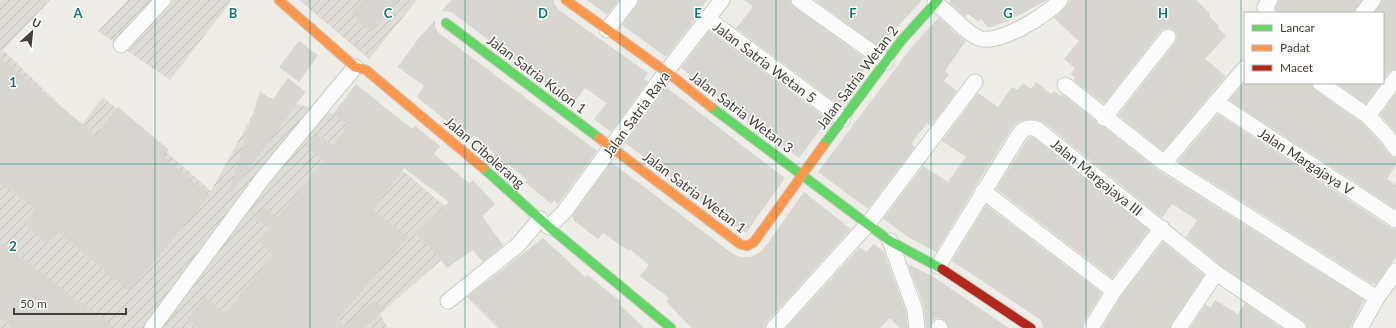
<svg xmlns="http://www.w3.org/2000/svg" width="1396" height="328" viewBox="0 0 1396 328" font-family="Lato,sans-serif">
	<defs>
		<pattern id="industrial-furrows" width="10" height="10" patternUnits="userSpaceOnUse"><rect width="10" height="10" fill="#dedcd6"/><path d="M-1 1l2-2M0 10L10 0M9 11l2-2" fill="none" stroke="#c0beb8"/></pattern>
	</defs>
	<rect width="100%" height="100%" fill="#eeede8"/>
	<path fill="url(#industrial-furrows)" d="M0,0H50L3,50L81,126L103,97L211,191L263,96L335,114L446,207L448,254L380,314L388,328H0Z
		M128,0H232L170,80L98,31Z
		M299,0H417L369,59Z"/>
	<path fill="#d8d6d0" d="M363,0H399L373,31L369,27L368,29L357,21L358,19L352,13Z
		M451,0H554L555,5L559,10L648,73L644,79L648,82L611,132L594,119L607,103L585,88L573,104L453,13L447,11L441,12Z
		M587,0H619L607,15Z
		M639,0H707L696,16L697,17L666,57L622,25L637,5Z
		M744,0H790L791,4L794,7L870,62L839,105L736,28L753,7Z
		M817,0H922L892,33L881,48L816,1Z
		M950,0H1047L1006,22L991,27H987L981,18L979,22L968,14L965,17L950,3Z
		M1071,0H1197L1210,14L1209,16L1219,26L1218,28L1226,36L1205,59L1226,76L1163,151L1118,115L1175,43L1177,38L1176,33L1173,30L1169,28L1164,29L1161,31L1104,104L1073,80L1075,78L1071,74L1075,68L1064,59L1079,41L1054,18L1066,6Z
		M1279,0H1362L1356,8L1354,13H1277L1275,8Z
		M1382,0H1396V69L1389,72L1383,80V13H1374L1380,5Z
		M939,17L954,32L966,41L945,71L949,75L944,81L957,91L931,126L927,123L911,144L915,147L868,209L818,172L910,49Z
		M435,20V27L439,33L597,151L558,204L554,200L551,204L525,182L527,180L508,164L503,170L490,159L495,154L474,135L471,139L458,127L456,129L417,97L424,86L398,67L418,39Z
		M709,31L828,119L799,158L736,111L681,68Z
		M299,41L318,55L299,82L279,67Z
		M0,58L96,135L118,107L169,150L163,157L210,195L129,291L58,232L47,244L23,224L36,209L0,183Z
		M288,78L306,92L289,113H290L231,193L229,192L260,91L272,100Z
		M1036,82L1051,94L1054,91L1060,95L1062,94L1095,120L1098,125L1104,127L1159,171L1364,300L1350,328H1307L1306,324L1303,321L1221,266L1186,237L1197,220L1172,204L1162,218L1043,122L1037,120H1023L1018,122L1012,128L976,186L936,252L910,238L883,219L923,166L948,182L966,157L942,141L978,93L998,107L1012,87L1017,90L1023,83L1031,89Z
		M1244,83H1311L1312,87L1315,90L1362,123L1380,142L1389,154L1396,158V165L1387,179L1396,185V209L1229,100Z
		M1336,83H1381L1366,104Z
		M356,84L412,129L415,126L440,146L434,154L469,183L473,180L495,204L482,216L503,245L483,262L473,250L447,268L440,259L441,258L415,233L449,202L404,168L373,210L408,237L337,320L344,326L375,300L385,309L364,328H197L187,319L205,297L225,313L274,254L259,241L269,228L255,218L263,207L277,218L324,160L307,147L317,134L333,146L348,125L333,114Z
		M666,87L785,178L746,233L625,143Z
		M1396,93V133L1380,115Z
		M1218,114L1391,228L1396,229V257L1375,285L1373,283L1372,284L1178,161Z
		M1029,137H1033L1149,230L1112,278L996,189Z
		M611,162L733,254L741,257H751L762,251L804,192L851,229L767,322L765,328H691L666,301L669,298L640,276L649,265L630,249L629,251L603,233L598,239L573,220L574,219L572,216Z
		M986,205L1102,293L1083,323L1082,328H1043L1042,322L1038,318L952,261Z
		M543,238L585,277L588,275L621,302L619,304L644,328H498L467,297Z
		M0,242L115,328H14L0,317Z
		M1163,242L1204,275L1172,323L1170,328H1102L1121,296Z
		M874,244L884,252L906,312L908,328H899L890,318L880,328H786L860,247L866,252Z
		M908,264L932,276L1009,328H949L946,322L941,318H936L933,320L930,324V328H926L924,307Z
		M1215,300L1238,314L1245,303L1282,328H1190L1206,304L1210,308Z"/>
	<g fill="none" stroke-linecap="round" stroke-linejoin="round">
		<g stroke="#cdcbc5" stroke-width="17">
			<path id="street" d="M799,0L886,62
				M935,3C942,8 948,13 954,19C962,26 969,34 979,38C997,46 1048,15 1060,0
				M1268,13L1265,7L1270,0
				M1363,13L1373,0
				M707,18L843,119
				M607,30L630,0
				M121,45L163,0
				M1320,83L1368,116L1387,136L1396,149
				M1065,85L1164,163L1377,298
				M1216,102L1396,220
				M1368,116L1396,78
				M1104,118L1168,37
				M1164,163L1245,68
				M983,191L1114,291
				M549,227L564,212L666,72L722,0
				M890,241L915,310L917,328
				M938,266L1020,133C1025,127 1030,127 1037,129L1216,273L1298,328
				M448,301L518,245L540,219
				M939,327L940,328
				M152,328L263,178L355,67
				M774,328L868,224L975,82
				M1091,328L1114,291L1162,228
				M1179,328L1216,273
				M1360,328L1377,298L1396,271"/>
		</g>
		<g stroke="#cecabf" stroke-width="11">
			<path id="fast" d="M446,23L599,138
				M711,107L890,241L942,269
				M823,146L901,41L938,0
				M483,168L549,227L671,328"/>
		</g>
		<g stroke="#cecabf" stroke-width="11">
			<path id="slow" d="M279,0L355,67L366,70L483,168
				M566,0L676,79L711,107
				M599,138L740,244L747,246L754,242L823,146"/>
		</g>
		<g stroke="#cecabf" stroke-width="11">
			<path id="jam" d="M942,269L1031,328"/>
		</g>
		<use href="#street" stroke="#fcfcfc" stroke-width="15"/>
		<use href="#fast" stroke="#63d668" stroke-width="9"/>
		<use href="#slow" stroke="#ff974d" stroke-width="9"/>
		<use href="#jam" stroke="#b3261e" stroke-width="9"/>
	</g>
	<path fill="none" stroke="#0f766e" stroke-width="1" stroke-opacity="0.55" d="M155,0V328M310,0V328M465,0V328M620,0V328M776,0V328M931,0V328M1086,0V328M1241,0V328M0,164H1396"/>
	<g text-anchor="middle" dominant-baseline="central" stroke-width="3" stroke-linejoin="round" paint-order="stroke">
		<g font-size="14" fill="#443f34" stroke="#fff">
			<text transform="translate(765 62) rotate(37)">Jalan Satria Wetan 5</text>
			<text transform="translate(537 74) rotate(37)">Jalan Satria Kulon 1</text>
			<text transform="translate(857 77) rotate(-53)">Jalan Satria Wetan 2</text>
			<text transform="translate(742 112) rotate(37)">Jalan Satria Wetan 3</text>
			<text transform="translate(636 114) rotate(-54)">Jalan Satria Raya</text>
			<text transform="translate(485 152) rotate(41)">Jalan Cibolerang</text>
			<text transform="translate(1306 161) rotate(33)">Jalan Margajaya V</text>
			<text transform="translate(1097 177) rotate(39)">Jalan Margajaya III</text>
			<text transform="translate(695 192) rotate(37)">Jalan Satria Wetan 1</text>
		</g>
	</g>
	<g font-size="13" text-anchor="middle" font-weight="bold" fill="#0f766e" stroke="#fff" stroke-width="3" stroke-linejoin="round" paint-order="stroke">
		<text x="78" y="18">A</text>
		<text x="233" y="18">B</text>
		<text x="388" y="18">C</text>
		<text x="543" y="18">D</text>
		<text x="698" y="18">E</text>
		<text x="853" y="18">F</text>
		<text x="1008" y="18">G</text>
		<text x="1163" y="18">H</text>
		<text x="13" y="87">1</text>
		<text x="13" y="251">2</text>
	</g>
	<rect x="1244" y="12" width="140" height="72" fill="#ffffff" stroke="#b4b2ae"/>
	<rect x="1252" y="25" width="20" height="6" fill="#63d668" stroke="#b4b2ae"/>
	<text x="1280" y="32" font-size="12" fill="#443f34">Lancar</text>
	<rect x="1252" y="45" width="20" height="6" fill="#ff974d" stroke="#b4b2ae"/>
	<text x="1280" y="52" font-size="12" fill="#443f34">Padat</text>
	<rect x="1252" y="65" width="20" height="6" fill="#b3261e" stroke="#b4b2ae"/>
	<text x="1280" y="72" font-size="12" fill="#443f34">Macet</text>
	<g transform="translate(32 32) rotate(27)" stroke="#ffffff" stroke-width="3" paint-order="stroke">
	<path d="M0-3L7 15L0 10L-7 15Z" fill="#443f34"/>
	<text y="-6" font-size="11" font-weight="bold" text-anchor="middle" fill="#443f34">U</text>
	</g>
	<path d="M14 308v6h112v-6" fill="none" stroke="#443f34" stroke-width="2"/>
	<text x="20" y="308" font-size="12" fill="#443f34" stroke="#ffffff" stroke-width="3" paint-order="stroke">50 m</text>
</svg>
